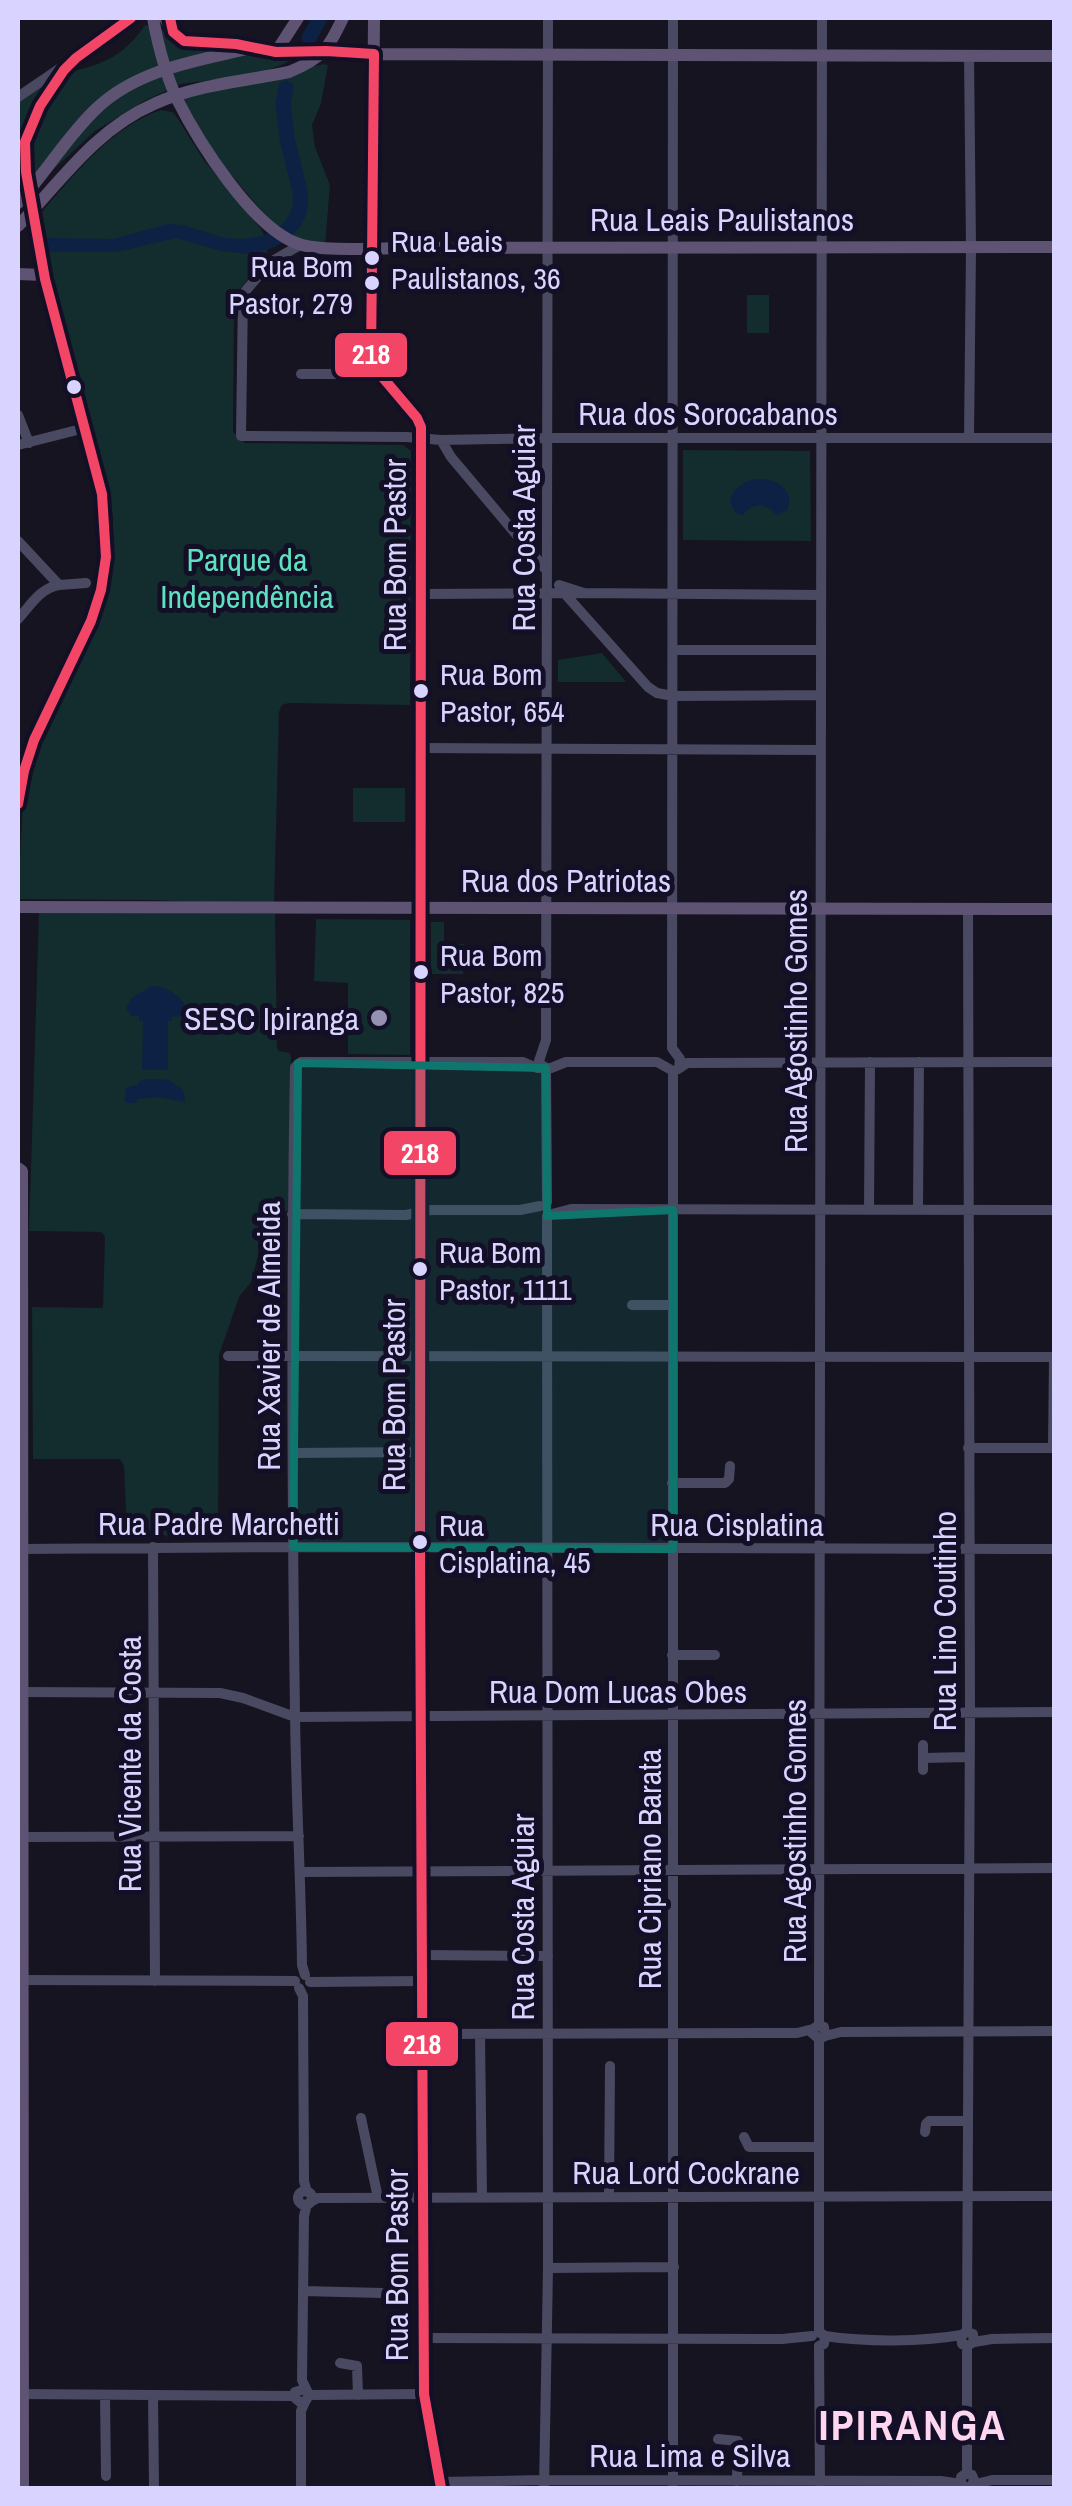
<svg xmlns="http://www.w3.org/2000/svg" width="1072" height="2506" viewBox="0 0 1072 2506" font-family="'Archivo Narrow',sans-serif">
	<rect width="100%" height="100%" fill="#161421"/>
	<path fill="#132c2d" d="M145,25L169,32L294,57C276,75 208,80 181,84L144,101L95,131L55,168L18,196V100C28,93 39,84 51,79C94,63 117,66 145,25Z
		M324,64L328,65L321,103L312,125L315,147L330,185L325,245L297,243L271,222L224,166L207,143L183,97Z
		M161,110L172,112L176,116L203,159L261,229L268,243L266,257L234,296L233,432L245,443L403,445L411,451L410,705L289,703L282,705L279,712L274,905L152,900L18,899L24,781L53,704L87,649L101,617L112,563L113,518L107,481L62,326L49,274L40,214C74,175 111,127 161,110Z
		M747,295H769V333H747Z
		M683,450L810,451L811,541L683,540Z
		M602,653L626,682H558V660Z
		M353,788H405V822H353Z
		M39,912L275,914L277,1048L279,1051L290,1053L291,1057L288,1211L268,1210L259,1217L258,1256L251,1282L239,1297L219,1355L218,1536L127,1535L124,1466L120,1459H33L32,1307L102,1308L103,1306L105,1236L101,1232L29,1231Z
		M316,919L410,920V1055L348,1054V983L314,981Z
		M431,922H444V944H464L463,974H431Z"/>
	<path fill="#0d2144" d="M169,224L183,225L224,238L261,240L259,255L222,251L176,238L117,252H47V238L113,239Z
		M762,479C779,481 795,491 787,510L777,515C765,503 755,501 743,515L736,513L730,502C733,486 747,479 762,479Z
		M152,986C167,986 180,996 186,1007L179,1017L172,1016V1021H168V1070H142L143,1021H139V1016H132L126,1008L132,998Z
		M152,1079L169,1080C179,1088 185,1087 185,1102L158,1097L137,1099L136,1103H125V1091L128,1087L137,1085L141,1080Z"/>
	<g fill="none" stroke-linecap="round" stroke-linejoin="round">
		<path stroke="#0d2144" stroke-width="15" d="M309,38L320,18
			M244,246C275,245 305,226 300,192L287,138L283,104L286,88"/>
		<path stroke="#4a4962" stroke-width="10" d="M673,18L672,1048L680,1059L679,1067
			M969,55L971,248L969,438
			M18,97L65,65
			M300,245L269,263L243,294L241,436L407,437L441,440L549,438H1054
			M301,374H380
			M18,415L29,443
			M441,440L451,457L547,571
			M18,445L85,428
			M18,541L59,585L86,583
			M584,593L820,595
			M421,594L584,593L559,585
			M565,594L648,687L657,693L673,696L820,695
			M18,619C30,606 40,588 59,585
			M673,650H820
			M421,748L820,750
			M678,1069L687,1063L1054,1062
			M547,1202L546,1068L540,1064L539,1061L546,1040L548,18
			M869,1210L870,1062
			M918,1210L919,1062
			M292,1214L406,1215L431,1210H520L540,1206
			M552,1214L571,1209L1054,1210
			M632,1305H673
			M228,1356L1054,1357
			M968,1448H1053L1054,1357
			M293,1453L420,1452
			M672,1483H725L729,1479L730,1466
			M153,1547L155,1981
			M18,1549L293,1547L1054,1549
			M672,1655H715
			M19,1692L220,1693L243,1698L295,1717L1054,1712
			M923,1758L969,1757
			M923,1770V1745
			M23,1837L299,1836
			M301,1872L1054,1868
			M422,1955L548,1956
			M305,1975L302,1965C301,1881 296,1798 295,1714C292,1498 291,1283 295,1067L301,1062H523L537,1068H551L566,1062H657L673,1071
			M18,1980L295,1981
			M310,1982L422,1981
			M299,1988L303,1996L304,2181L307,2192
			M819,2025L813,2029L812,2033L819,2039V2332L825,2336L824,2344L819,2346L820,2488
			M423,2034L797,2033L813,2029
			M480,2034L482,2198
			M825,2036L841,2032L1054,2031
			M819,2039L825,2036L824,2027L819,2025L822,18
			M361,2118L378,2198
			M925,2132L926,2124L929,2121H967
			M744,2137L749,2147H819
			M298 2198a7 7 0 1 1 14 0a7 7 0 1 1-14 0Z
			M609,2197L610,2066
			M310,2202L318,2198L1054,2196
			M548,2268L674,2267
			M303,2291L382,2293
			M967,2332L973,2334L974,2342L967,2346L962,2344L961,2335L967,2332L970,1712L968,909
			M825,2336C865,2342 922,2342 961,2335
			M425,2338L782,2339L812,2336
			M974,2342L992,2339L1054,2338
			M340,2363L357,2366L358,2395
			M305,2389L295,2392V2398L301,2403L305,2402L309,2395L302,2380L304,2216L307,2204
			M18,2394L295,2396
			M105,2395L106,2476
			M153,2395L154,2488
			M309,2395L424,2394
			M718,2439L738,2441L737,2481
			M967,2473L961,2477V2484L967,2488L972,2485L974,2480L972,2475L967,2473V2346
			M440,2482L544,2480L941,2481L961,2484
			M972,2485L992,2480H1054
			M301,2488V2411L305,2402
			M544,2488L548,2268L547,1216
			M673,2488V1071"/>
		<path stroke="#5e5373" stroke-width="12" d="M153,18C158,45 165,73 177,99C198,141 253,229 299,244C322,252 379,248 407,248L1054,247
			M165,18L178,39L236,44L276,52L326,51L374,54L1054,56
			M374,18L371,360L373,366L417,418L421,427L422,440L420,1562L424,2394L441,2488
			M276,52L298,18
			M18,203C46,173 67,136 97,108C137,70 195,61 247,49
			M18,226C60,182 96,129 154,104C195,85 245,81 289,72C323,58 327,50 343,18
			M18,274L43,275
			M18,804C25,714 101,648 106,557C109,499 91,448 75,394C58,332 41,272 32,209C29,190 24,169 24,149C25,132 38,108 47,93C55,81 65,68 76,58C94,44 115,34 131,18
			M18,907L1054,909
			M18,1168L22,1171L23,2488"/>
		<g stroke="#130f26" stroke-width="18">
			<path id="bus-1" d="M170,18L173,32L184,41L236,44L276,52L326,51L374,54L371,360L373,366L417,418L421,427L420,1562L424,2394L441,2488
				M18,804L24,771L34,740L91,621L101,590L106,557L102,494L45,279L26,172L25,142L40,106L64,70L76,58L131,18"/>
		</g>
		<use href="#bus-1" stroke="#f34667" stroke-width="10"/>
	</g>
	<path fill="#0f766e" fill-opacity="0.2" stroke="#0f766e" stroke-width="8" stroke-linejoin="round" d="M298,1063L546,1068L547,1216L673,1210V1549L293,1547Z"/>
	<g fill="#d9d4ff" stroke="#130f26" stroke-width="4">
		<circle cx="372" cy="258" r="9"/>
		<circle cx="372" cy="283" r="9"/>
		<circle cx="74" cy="387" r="9"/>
		<circle cx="421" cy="691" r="9"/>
		<circle cx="421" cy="972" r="9"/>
		<circle cx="420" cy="1269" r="9"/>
		<circle cx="420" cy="1542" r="9"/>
	</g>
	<circle fill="#9591b1" stroke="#130f26" stroke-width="4" cx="379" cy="1018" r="10"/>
	<g text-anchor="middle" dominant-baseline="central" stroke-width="10" stroke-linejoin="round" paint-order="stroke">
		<g font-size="30" fill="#d9d4ff" stroke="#130f26" text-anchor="start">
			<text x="391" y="241">Rua Leais<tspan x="391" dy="37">Paulistanos, 36</tspan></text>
			<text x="353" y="266" text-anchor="end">Rua Bom<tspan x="353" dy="37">Pastor, 279</tspan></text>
			<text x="440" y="674">Rua Bom<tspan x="440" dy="37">Pastor, 654</tspan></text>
			<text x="440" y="955">Rua Bom<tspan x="440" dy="37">Pastor, 825</tspan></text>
			<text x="439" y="1252">Rua Bom<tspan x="439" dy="37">Pastor, 1111</tspan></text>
			<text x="439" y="1525">Rua<tspan x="439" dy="37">Cisplatina, 45</tspan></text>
		</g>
		<g font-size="32" fill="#d9d4ff" stroke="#130f26">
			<text x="722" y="219">Rua Leais Paulistanos</text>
			<text x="708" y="413">Rua dos Sorocabanos</text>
			<text transform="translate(523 528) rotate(-90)">Rua Costa Aguiar</text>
			<text transform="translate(394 555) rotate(-90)">Rua Bom Pastor</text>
			<text x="566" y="880">Rua dos Patriotas</text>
			<text transform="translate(795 1021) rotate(-90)">Rua Agostinho Gomes</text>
			<text transform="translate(268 1336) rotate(-90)">Rua Xavier de Almeida</text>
			<text transform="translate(393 1395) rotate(-90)">Rua Bom Pastor</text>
			<text x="219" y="1523">Rua Padre Marchetti</text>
			<text x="737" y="1524">Rua Cisplatina</text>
			<text transform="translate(944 1621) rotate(-90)">Rua Lino Coutinho</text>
			<text x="618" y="1691">Rua Dom Lucas Obes</text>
			<text transform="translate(129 1764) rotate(-90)">Rua Vicente da Costa</text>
			<text transform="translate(794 1831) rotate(-90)">Rua Agostinho Gomes</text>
			<text transform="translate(649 1869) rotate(-90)">Rua Cipriano Barata</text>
			<text transform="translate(522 1917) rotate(-90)">Rua Costa Aguiar</text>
			<text x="686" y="2172">Rua Lord Cockrane</text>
			<text transform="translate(396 2265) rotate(-90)">Rua Bom Pastor</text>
			<text x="690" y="2455">Rua Lima e Silva</text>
		</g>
		<g font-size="32" fill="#5fe0c0" stroke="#130f26">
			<text x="247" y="559">Parque da<tspan x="247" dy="37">Independência</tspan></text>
		</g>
		<g font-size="32" fill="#d9d4ff" stroke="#130f26" text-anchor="end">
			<text x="359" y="1018">SESC Ipiranga</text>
		</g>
		<g font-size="42" font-weight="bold" letter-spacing="2.5" fill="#ffd6f0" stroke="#130f26">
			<text x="913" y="2425">IPIRANGA</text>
		</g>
	</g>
	<g stroke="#130f26" stroke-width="4">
		<rect x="333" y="331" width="76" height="48" rx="10" fill="#f34667"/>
		<rect x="382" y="1129" width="76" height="48" rx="10" fill="#f34667"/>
		<rect x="384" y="2020" width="76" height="48" rx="10" fill="#f34667"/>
	</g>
	<g font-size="28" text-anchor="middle" font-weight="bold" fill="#fff">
		<text x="371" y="364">218</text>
		<text x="420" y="1163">218</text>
		<text x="422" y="2054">218</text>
	</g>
	<rect width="1072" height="2506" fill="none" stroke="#d9d4ff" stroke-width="40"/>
</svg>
